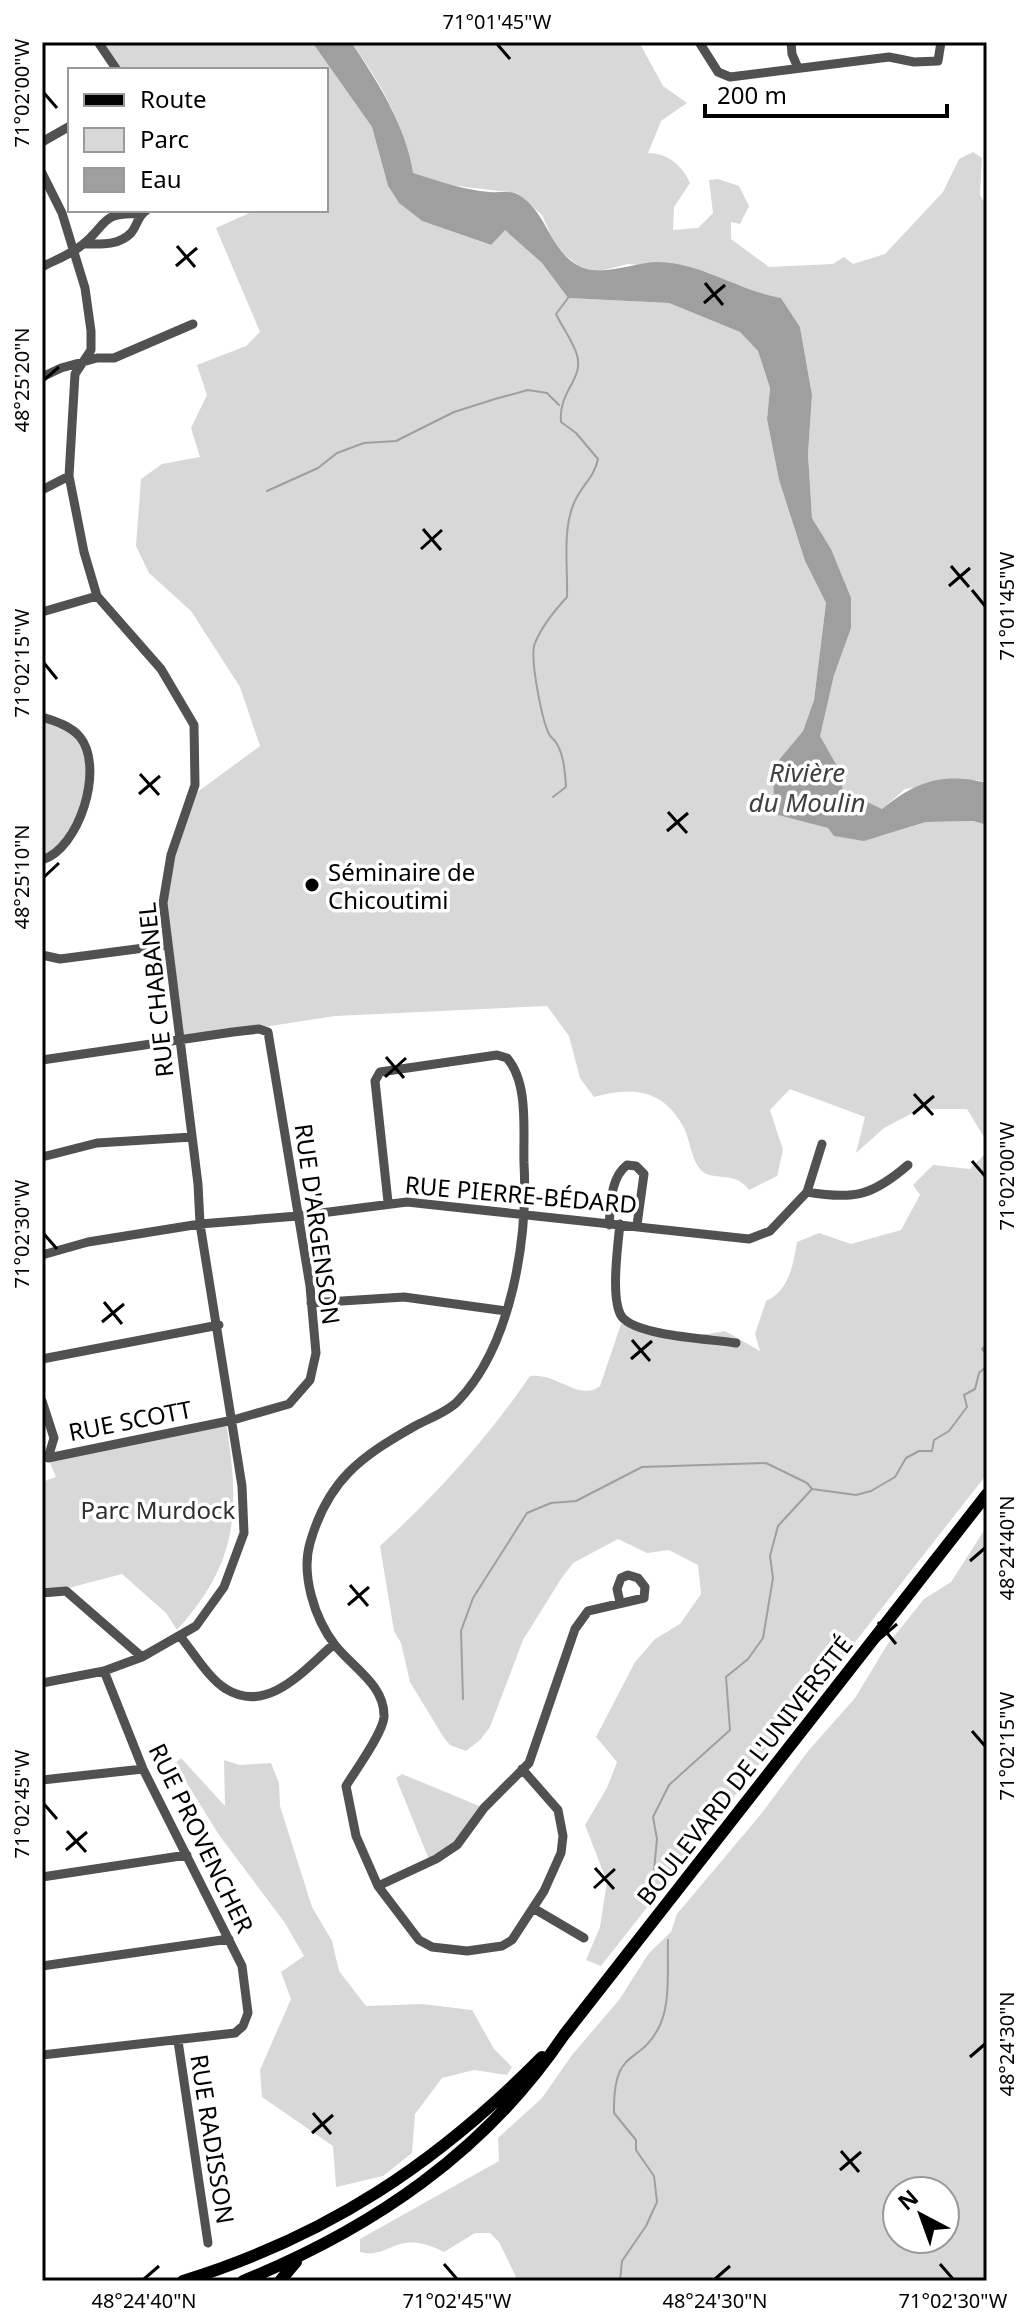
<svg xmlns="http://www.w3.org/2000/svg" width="1029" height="2323" viewBox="0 0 1029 2323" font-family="'Noto Sans',sans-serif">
	<rect width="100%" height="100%" fill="#fff"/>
	<path fill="#d8d8d8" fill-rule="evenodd" d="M98,42H312L372,127L388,186L399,203L422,221L490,245L505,229L542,263L568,298L669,303L740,332L758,351L770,388L767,419L779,480L805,561L826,603L814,700L803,731L773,767L774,814L829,828L881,836L926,822L973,821L987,825V1142L967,1109H920L884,1128L856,1153L865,1117L790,1089L770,1110L783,1150L777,1176L749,1190C735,1169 711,1183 700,1169C691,1158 690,1140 684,1128C664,1089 632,1086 594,1097L580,1078L569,1036L547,1006L335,1016L180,1040L163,903L171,855L192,796L260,746L240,687L191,611L149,573L136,546L141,479L162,464L200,457L191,428L207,395L197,365L246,346L260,332L216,228L256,210H326V70H117Z
		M351,42H639L663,86L687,103L661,121L648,153C667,153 682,165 690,183L674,207L673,230L698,228L713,213L709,180L718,179L739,186L749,206L740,224L731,222V239L769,267L833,264L844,257L853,264L885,254L943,192L959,159L973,152L982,158L980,195L987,206V783L978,780L905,789L882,809L843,790L837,766L819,736L834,675L831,549L812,518L808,454L812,395L800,327L781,298L756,294L707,272L628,264L596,272L579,266L557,249L542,215L517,193L448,185L412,173C407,127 378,79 351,42Z
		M42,717L80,738L90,775L70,835L42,860Z
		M987,1152V1474L601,1966L586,1960L600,1927L607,1882L585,1825L607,1788L617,1762L596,1737L635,1662L655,1639L680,1624L701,1594L698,1565L669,1550L647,1553L618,1539L573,1563L561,1579L523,1640L490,1727L480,1740L466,1751L450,1745L444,1738L410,1682L401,1643L394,1631L380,1546C436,1495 487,1439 530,1376C557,1372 579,1402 600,1386L621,1324L697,1336L725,1331L760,1351L755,1334L766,1301C789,1291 793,1265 797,1242L819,1233L851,1244L901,1230L920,1195L913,1185L933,1165L970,1169Z
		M226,1422C240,1511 239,1561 177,1630L166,1613L122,1574L42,1595V1482L56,1477L48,1458Z
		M987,1526V2281H518L499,2242L490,2233H475L444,2252C395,2227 391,2260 360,2252V2239L499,2161L498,2138L542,2098L572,2055L619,2000L649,1953L671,1932L677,1914L761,1814L809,1750L855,1698L887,1645L924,1599L951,1582ZM897,2191H945V2239H897Z
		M181,1758L225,1806L224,1760L240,1765L271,1763L279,1783L280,1806L312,1907L332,1941L339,1971L366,2006L422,2004L472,2010L494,2049L512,2067L507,2075L474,2070L442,2078L415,2114L412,2153L383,2176L336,2187L333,2146L262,2097L260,2070L291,1999L281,1972L304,1956L285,1923L219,1835L175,1764Z
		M402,1774L484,1808L457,1845L430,1862L396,1778Z"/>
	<path fill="#9f9f9f" d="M312,42H351C377,81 406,125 413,173C438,181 463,190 490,192C499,193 512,190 519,195C549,214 549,252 581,267C604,277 634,262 659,262C702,263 739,291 781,298L800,327L812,395L808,454L812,518L831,549L851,598V628L834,675L820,736L837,766L843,790L882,809C916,782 942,772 987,783V825L973,821L926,822L864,841L834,836L828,828L774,814L773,767L803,731L814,700L826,603L805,561L779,480L767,419L770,388L758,351L740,332L669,303L568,298L542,263L505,230L491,245L422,221L399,203L388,186L372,127Z"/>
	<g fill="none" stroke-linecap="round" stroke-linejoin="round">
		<path stroke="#9f9f9f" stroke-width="2" d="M267,491L318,468L337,453L364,443L396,441L454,412L495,399L528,390L547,393L559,405
			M553,797L566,787C565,773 564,756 557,744C555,740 551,738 549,734C542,720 529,656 535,643C542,626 555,610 567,597C568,567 562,531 574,503C581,486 594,478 598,459L576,433L561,422C558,391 584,380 577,355C573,341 562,327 556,314L568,298
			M987,1344L982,1349L987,1355
			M463,1699L461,1631L473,1598L527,1513L551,1503L576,1501L642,1467L766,1463L807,1483L812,1489
			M651,1901L657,1839L653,1817L669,1785L730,1730L726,1677L748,1659L763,1638L773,1578L770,1556L778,1526L812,1489L856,1495L871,1491L895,1477L906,1458L919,1451H932L934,1440L949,1431L967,1407L964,1395L975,1389L979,1373L987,1366
			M620,2281L622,2261L646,2226L657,2202L654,2176L636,2150V2140L614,2113C613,2044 640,2068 660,2025C671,2001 667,1965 668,1940"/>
		<path stroke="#515151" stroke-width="9" d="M98,42L117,70
			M699,42L718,72L730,77L889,57L914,62L938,61L941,42
			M791,42L792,54L798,68
			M42,142L70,126
			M42,173L62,213L85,288L91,331V350L75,374L69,476L84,552L97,596L161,669L194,725L195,785L171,855L163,903L198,1184L200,1224L242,1486L244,1533L224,1587L196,1626L142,1657L104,1671L42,1683
			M85,244C101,244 118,246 131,233C138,225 137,216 147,210
			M42,267C55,260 70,255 82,245C107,226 100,211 140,214
			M42,377L61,368L97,358H114L193,324
			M42,490L69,476
			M42,612L97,596
			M42,717C55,721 71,726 80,737C105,768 79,849 42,860
			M42,955L60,959L167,945
			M42,1060L233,1032L259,1029L268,1032L310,1286L316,1353L310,1380L289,1404L233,1420L48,1458L54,1438L42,1401
			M42,1157L97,1143L192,1137
			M807,1192L822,1144
			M388,1202L375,1081L380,1072L497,1055L507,1058C529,1084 523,1130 524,1163C528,1238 512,1346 457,1402C447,1412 428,1419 415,1426C360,1457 328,1480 310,1543C301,1574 314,1618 335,1645C353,1668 385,1685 384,1717C383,1733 355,1771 346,1786L356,1836L378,1886L419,1940L432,1947L467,1951L502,1946L512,1940L544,1891L561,1853L563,1836L558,1810L522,1769
			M620,1224C618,1244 610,1301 622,1317C637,1336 711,1339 736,1343
			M609,1225C611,1205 610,1178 627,1165L636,1166L644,1174L637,1225
			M42,1255L88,1242L200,1224L298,1216L407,1202L749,1239L770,1231L807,1192C854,1200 872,1196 908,1165
			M311,1303L404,1297L506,1311
			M42,1359L219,1325
			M42,1593L66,1591L142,1657
			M180,1636C193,1652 209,1679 226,1689C268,1715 305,1669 334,1644
			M42,1780L143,1769
			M42,1877L187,1855
			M378,1886L436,1859L457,1845L484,1808L529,1763L575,1629L588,1611L644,1598L645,1587L638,1578L628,1575L621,1578L617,1589L620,1602
			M533,1908L584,1938
			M42,1966L229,1939
			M178,2041L208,2243
			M42,2055L235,2033L243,2026L248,2013L242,1966L143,1769L104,1671"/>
		<path stroke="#000" stroke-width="12" d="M183,2281C328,2236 436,2164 542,2057
			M243,2281C373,2228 485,2152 564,2035L987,1494
			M280,2281L296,2262"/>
	</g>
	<path fill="none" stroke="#000" stroke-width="3" d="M497,44L510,59M44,93L57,108M177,246L195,267M176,266L197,248M705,283L723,305M704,303L725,285M44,380L59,367M423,529L441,550M421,549L442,530M951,566L969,587M949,586L970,568M972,590L985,606M44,663L57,679M140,774L159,795M139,794L160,776M668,812L687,833M667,831L688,813M44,877L59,863M386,1057L404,1078M385,1077L406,1058M914,1094L933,1115M913,1114L934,1096M972,1161L985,1176M44,1234L57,1249M104,1302L122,1324M102,1322L124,1304M632,1340L650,1361M631,1359L652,1341M970,1561L985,1548M350,1585L368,1606M348,1605L369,1587M878,1622L896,1644M876,1642L897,1624M972,1731L985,1746M44,1804L57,1819M67,1831L86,1852M66,1850L87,1832M595,1868L614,1889M594,1888L615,1869M970,2057L985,2044M313,2113L331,2134M312,2133L333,2115M841,2151L859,2172M840,2170L861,2152M444,2264L457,2279M940,2264L953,2279M144,2279L159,2266M715,2279L730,2266"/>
	<circle fill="#000" stroke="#fff" stroke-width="3" cx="312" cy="885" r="8"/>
	<g text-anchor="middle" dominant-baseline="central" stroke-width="7" stroke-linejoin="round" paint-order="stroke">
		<g font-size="24" fill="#000" stroke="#fff" text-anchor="start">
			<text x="328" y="871">Séminaire de<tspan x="328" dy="28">Chicoutimi</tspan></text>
		</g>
		<g font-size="24" fill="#000" stroke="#fff">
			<text transform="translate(155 990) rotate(-96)">RUE CHABANEL</text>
			<text transform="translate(521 1194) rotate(5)">RUE PIERRE-BÉDARD</text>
			<text transform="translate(318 1224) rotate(82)">RUE D'ARGENSON</text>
			<text transform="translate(130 1420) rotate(-11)">RUE SCOTT</text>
			<text transform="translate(744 1770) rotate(-52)">BOULEVARD DE L'UNIVERSITÉ</text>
			<text transform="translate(202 1838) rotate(64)">RUE PROVENCHER</text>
			<text transform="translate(213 2139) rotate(81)">RUE RADISSON</text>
		</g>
		<g font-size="24" fill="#2f2f2f" stroke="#fff">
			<text x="158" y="1509">Parc Murdock</text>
		</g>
		<g font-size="26" font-style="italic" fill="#404040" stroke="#fff">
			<text x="807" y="772">Rivière<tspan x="807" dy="30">du Moulin</tspan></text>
		</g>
	</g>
	<rect width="1029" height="2323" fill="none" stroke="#ffffff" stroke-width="88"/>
	<rect x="68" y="68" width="260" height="144" fill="#ffffff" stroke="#999999" stroke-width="2"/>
	<rect x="84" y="94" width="40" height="12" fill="#000000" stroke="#999999" stroke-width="2"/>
	<text x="140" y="108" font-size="24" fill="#000000">Route</text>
	<rect x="84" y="128" width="40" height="24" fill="#d8d8d8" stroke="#999999" stroke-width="2"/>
	<text x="140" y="148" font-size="24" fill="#000000">Parc</text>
	<rect x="84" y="168" width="40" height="24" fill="#9f9f9f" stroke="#999999" stroke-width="2"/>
	<text x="140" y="188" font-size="24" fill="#000000">Eau</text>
	<g transform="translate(921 2215) rotate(319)"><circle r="38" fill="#ffffff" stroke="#999999" stroke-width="2"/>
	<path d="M0-6L14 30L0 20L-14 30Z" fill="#000000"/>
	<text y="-12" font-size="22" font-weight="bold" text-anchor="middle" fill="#000000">N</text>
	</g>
	<path d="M705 104v12h242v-12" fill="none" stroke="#000000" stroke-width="4"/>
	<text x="717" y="104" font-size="24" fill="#000000" stroke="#ffffff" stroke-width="6" paint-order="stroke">200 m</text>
	<rect x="44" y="44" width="941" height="2235" fill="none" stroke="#000" stroke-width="3"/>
	<g font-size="20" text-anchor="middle" fill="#000">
		<text x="497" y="29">71°01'45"W</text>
		<text transform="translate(22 93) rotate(-90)" y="7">71°02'00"W</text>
		<text transform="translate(22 380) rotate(-90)" y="7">48°25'20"N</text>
		<text transform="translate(1007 606) rotate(-90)" y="7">71°01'45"W</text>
		<text transform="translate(22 663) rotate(-90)" y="7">71°02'15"W</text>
		<text transform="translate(22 877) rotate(-90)" y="7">48°25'10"N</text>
		<text transform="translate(1007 1176) rotate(-90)" y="7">71°02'00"W</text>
		<text transform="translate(22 1234) rotate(-90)" y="7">71°02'30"W</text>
		<text transform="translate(1007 1548) rotate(-90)" y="7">48°24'40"N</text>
		<text transform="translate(1007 1746) rotate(-90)" y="7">71°02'15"W</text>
		<text transform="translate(22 1804) rotate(-90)" y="7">71°02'45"W</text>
		<text transform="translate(1007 2044) rotate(-90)" y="7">48°24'30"N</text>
		<text x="144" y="2308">48°24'40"N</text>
		<text x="457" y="2308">71°02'45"W</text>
		<text x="715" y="2308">48°24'30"N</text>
		<text x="953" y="2308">71°02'30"W</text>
	</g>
</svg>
